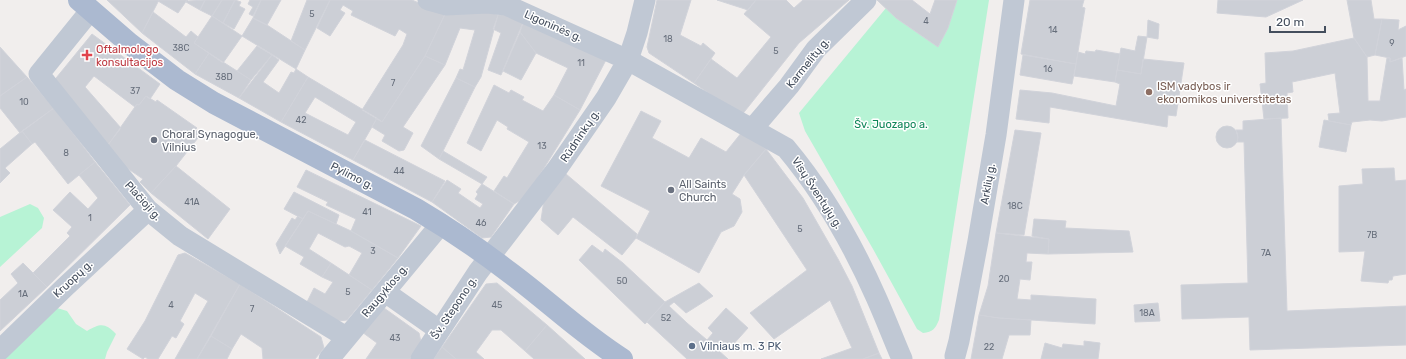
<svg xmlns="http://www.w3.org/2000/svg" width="1406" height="359" viewBox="0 0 1406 359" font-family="Rubik,sans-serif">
	<rect width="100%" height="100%" fill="#f1eeed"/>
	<path fill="#b7f3d5" d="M957,0H989L939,320C935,329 933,332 923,333L917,329L873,249L805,131L799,113L886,8L896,18L938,47L948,28Z
		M30,204L38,208L44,218L42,228L0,267V217Z
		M57,308L67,311L76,324L87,331C101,323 105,323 116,334L107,352L105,359H4Z"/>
	<path fill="#cccfd6" stroke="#d1d3da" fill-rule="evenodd" d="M107,0H159L142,33Z
		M159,0H187L178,13L158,1Z
		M187,0L188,1L205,0L200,10L186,2Z
		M205,0H222L212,16L200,10Z
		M222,0H235L223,23L212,16Z
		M235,0L241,2L239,6L245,9L234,29L223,23Z
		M250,0H261L253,16L249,14L253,7L248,4Z
		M261,0H281L267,25L253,18Z
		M307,0H330L305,50L291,41Z
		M330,0H412L421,4L447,10L425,56L382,122L362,110L403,45L407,34L399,29L395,36L351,15L353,11L343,5L340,10L345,13L330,36L317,28Z
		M657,0H691L680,35L701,46L703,43L715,53L694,83L649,53L647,47Z
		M717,0H756L748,10Z
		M756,0H786L794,8L803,0H849L799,43L741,116L694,83L711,59L737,78L771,37L744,14Z
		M877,0H912L930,14L935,0H957L948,28L938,47L896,18Z
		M1030,0H1084L1082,7L1085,8L1076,64L1021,54Z
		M1218,0H1303L1266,17L1217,13Z
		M1347,0H1371L1374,19H1382L1375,55L1367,57L1354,38Z
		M482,9L498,15L481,77L475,87L456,78L460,69L463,70L475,30L460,28L445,65L425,56L447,10Z
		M153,12L186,37L191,31L198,37L194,43L209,53L195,74L142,33Z
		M509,14L524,20L501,75L488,70L501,33L493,29L498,15Z
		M212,16L242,36L223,63L194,43Z
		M253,18L267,25L305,50L296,69L242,36Z
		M1382,19L1399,20L1398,30L1406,26V56L1390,62V58L1375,55Z
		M524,20L607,58L580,110L554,95L568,68L536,53L520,32Z
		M1148,20L1159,24L1158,39L1147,37Z
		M520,32L536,53L521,80L503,71Z
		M92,34L160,84L150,99L146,96L139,105L137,104L135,107L94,76L85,87L121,128L107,146L52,83Z
		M1138,36L1147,37L1141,74L1117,70L1121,48L1135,51Z
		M1354,38L1367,57L1368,101H1380L1387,58H1390V62L1402,58L1404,90L1406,89V117L1382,121L1370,120L1352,122L1351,125L1329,121L1328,114L1340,113L1335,73L1292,82L1293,92L1287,93L1288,118L1264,119L1260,84L1266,83L1265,53L1293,51Z
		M257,46L272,55L251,80L237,71Z
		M0,47L27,77L0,96Z
		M1096,50L1120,54L1115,82L1074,76L1078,52L1085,54L1086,51L1095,52Z
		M209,53L251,80L239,98L195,74Z
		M272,55L279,60L263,82L279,93L291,72L294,73L296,69L308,77L281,122L239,98Z
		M1023,55L1076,64L1072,84L1020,75Z
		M425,56L445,65L403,127L413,133L404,150L399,151L382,141L385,135L372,127L377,118L382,122Z
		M1143,59L1184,63L1176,116L1168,115L1167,127L1050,107L1049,123L1016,119L1020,90L1052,93L1116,106L1120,84L1115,82L1117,70L1141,74Z
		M27,77L54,108L20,133L0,108V96Z
		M308,77L377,118L353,160L281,122ZM315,97L356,122L348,135L305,113Z
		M456,78L475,87L439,159L421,146Z
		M494,85L509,93L511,90L524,97L522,100L543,111L554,95L580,110L526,197L514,204L494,191L504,176L507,178L529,142L507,129L508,127L497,120L481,151L467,143Z
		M146,96L156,102L157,100L197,128L195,130L201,134L176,166L151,193L140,182L143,179L127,168L106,148L137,104L139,105Z
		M54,108L95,162L68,184L35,142L32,144L22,131Z
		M641,111L661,121L652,138L689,158L701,138L726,152L742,132L766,149L744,175L732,194L740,199L742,212L734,226L721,232L699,273L636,238L650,211L601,186Z
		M1281,118L1287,311L1406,306V345L1250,350L1249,317L1182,319L1181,285L1248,283L1244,142H1237L1238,138L1236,130H1243V121Z
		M1324,120L1351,125L1346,152L1319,147Z
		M1216 137a11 11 0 1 1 22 0a11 11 0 1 1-22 0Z
		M1015,130L1041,133L1024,235L996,233Z
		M22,131L32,144L5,168L10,173L0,183V149Z
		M365,140L445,181L432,202L353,160Z
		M766,149L803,198L838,259L852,286L879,353L863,359H821L852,348L830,300L774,339L750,313L807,270L744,175Z
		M443,151L487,177L482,184L439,159Z
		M95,162L130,205L47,287L33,273L70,236L67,233L72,227L53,210L70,192L88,209L98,198L79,175Z
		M176,166L230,209L208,239L151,193Z
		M1394,168L1395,181L1406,180V274L1393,276L1392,280H1389L1388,283L1361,281L1365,251L1339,252V186L1363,184L1362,169Z
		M306,170L421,226L398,258L351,231L356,219L326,205L328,202L297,187Z
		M566,174L637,234L636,238L622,255L573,217L558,235L541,220L544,200Z
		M447,180L461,189L458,193L480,208L483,204L475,199L478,194L476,192L482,184L514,204L491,237L482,238L432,202Z
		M294,192L339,215L336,224L308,211L303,219L284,209Z
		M308,211L351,231L398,258L372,290L349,275L362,253L349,246L345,247L318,233L309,249L331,263L322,277L300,264L304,257L285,246Z
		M298,216L303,219L280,254L276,244L292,218L295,220Z
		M1034,219L1066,221L1065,228L1129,231L1133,252L1048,254L1049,239L1032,236Z
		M996,233L1049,239L1048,254L1027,253L1026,262H1032L1030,280L1020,279L1017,299L1031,300V295L1096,299L1095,324L999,318L979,315L988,286Z
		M592,245L603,253L605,249L623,263L665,302L645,324L579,260Z
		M185,253L240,284L197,359H175L208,301L195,293L180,321L184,324L176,338L172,336L158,359H148L145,357L143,359L127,349L145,321L178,255Z
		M23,263L47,287L0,331V300L18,283L11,274Z
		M331,263L372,290L347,320L338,321L306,304L314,288L325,294L333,282L322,277Z
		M497,283L547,325L525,351L501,330H492L476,352L484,359H456L442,347L486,284Z
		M699,283L713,296L686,313L674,302L669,306L687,323L707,340L713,333L708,328L726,308L748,328L730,348L724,343L718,350L728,359H687L647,322L665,302Z
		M240,284L321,337L324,348L315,359H263L262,348L241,334L232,349L211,336Z
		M1158,303L1160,321L1135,322L1134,305Z
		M384,308L419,333L421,342L410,359H366L377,343L362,332Z
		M979,315L999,318L1031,320L1030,335H1009L1002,359H971Z
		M547,325L585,359H534L525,351Z
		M211,336L232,349L227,359H197Z
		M1084,341L1100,343L1098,359H1041L1045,343L1062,348L1063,344L1084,346Z
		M442,347L456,359H433Z
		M879,353L882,359H863Z"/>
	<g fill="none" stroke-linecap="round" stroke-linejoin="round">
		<path stroke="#c0c8d4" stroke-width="21" d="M428,0L446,5L487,3L506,5L628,60L786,148C822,191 853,245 876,297C885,317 893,338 902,359
			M90,11L39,74L148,210L180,236L346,337
			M753,128L789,86L816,49L866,0
			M385,292L439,330
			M0,350L65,287L148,210
			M955,356L959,341L978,241L996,135L1014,0
			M329,359L441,224
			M421,359L478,272L557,169L606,98L628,60L637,33L645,0"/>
		<path stroke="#abb9d0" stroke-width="22" d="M79,0L130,44L177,80L214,103L416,209C448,228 479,249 509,272C547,300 582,334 622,359"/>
	</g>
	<path fill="#e0444e" stroke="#fff" stroke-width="1.5" d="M85 49h4v4h4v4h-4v4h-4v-4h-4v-4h4z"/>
	<circle fill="#8d6e63" stroke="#fff" stroke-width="1.5" cx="1149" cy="92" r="4"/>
	<g fill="#6b7280" stroke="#fff" stroke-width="1.5">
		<circle cx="154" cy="140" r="4"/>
		<circle cx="671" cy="190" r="4"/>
	</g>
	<circle fill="#5c6f8a" stroke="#fff" stroke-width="1.5" cx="692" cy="346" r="4"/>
	<g text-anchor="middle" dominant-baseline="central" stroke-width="3" stroke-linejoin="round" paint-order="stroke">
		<g font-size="9" fill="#666e7b">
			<text x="312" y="14">5</text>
			<text x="926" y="21">4</text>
			<text x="1053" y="30">14</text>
			<text x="668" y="39">18</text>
			<text x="1392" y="43">9</text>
			<text x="181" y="48">38C</text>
			<text x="776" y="51">5</text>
			<text x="581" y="63">11</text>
			<text x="1048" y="69">16</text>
			<text x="224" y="77">38D</text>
			<text x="393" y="83">7</text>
			<text x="135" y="91">37</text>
			<text x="24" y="102">10</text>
			<text x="301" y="120">42</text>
			<text x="542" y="146">13</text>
			<text x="66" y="153">8</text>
			<text x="399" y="171">44</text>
			<text x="192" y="202">41A</text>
			<text x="1015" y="206">18C</text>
			<text x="367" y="212">41</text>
			<text x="90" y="218">1</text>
			<text x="481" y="223">46</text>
			<text x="800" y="229">5</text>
			<text x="1372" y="235">7B</text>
			<text x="373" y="251">3</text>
			<text x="1266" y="253">7A</text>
			<text x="1004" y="279">20</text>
			<text x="622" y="281">50</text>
			<text x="348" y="292">5</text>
			<text x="23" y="294">1A</text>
			<text x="171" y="305">4</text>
			<text x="497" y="305">45</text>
			<text x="252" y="309">7</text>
			<text x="1147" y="313">18A</text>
			<text x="666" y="318">52</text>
			<text x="395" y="338">43</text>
			<text x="989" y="347">22</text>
		</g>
		<g font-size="11" fill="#444e5d" stroke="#fff">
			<text transform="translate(553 26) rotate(24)">Ligoninės g.</text>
			<text transform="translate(808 63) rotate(-51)">Karmelitų g.</text>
			<text transform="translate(580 136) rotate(-56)">Rūdninkų g.</text>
			<text transform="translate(352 176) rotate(27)">Pylimo g.</text>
			<text transform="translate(988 184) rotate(-80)">Arklių g.</text>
			<text transform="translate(817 193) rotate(57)">Visų Šventųjų g.</text>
			<text transform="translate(143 201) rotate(48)">Plačioji g.</text>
			<text transform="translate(73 279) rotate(-43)">Kruopų g.</text>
			<text transform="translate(385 291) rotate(-50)">Raugyklos g.</text>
			<text transform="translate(454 308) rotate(-56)">Šv. Stepono g.</text>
		</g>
		<g font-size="11" fill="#be3a42" stroke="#fff" text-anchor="start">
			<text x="96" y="49">Oftalmologo<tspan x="96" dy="13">konsultacijos</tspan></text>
		</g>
		<g font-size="11" fill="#785e54" stroke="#fff" text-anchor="start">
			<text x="1157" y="86">ISM vadybos ir<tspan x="1157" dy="13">ekonomikos universtitetas</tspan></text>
		</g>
		<g font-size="11" fill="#0e8558" stroke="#fff">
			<text x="891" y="124">Šv. Juozapo a.</text>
		</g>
		<g font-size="11" fill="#5b616d" stroke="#fff" text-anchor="start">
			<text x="162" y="134">Choral Synagogue,<tspan x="162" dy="13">Vilnius</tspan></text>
			<text x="679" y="184">All Saints<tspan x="679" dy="13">Church</tspan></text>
		</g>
		<g font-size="11" fill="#4e5e75" stroke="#fff" text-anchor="start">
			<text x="700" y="346">Vilniaus m. 3 PK</text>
		</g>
	</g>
	<path d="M1270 26v6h55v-6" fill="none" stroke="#444e5d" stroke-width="2"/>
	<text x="1276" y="26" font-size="12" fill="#444e5d" stroke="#ffffff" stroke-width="3" paint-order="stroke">20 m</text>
</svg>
